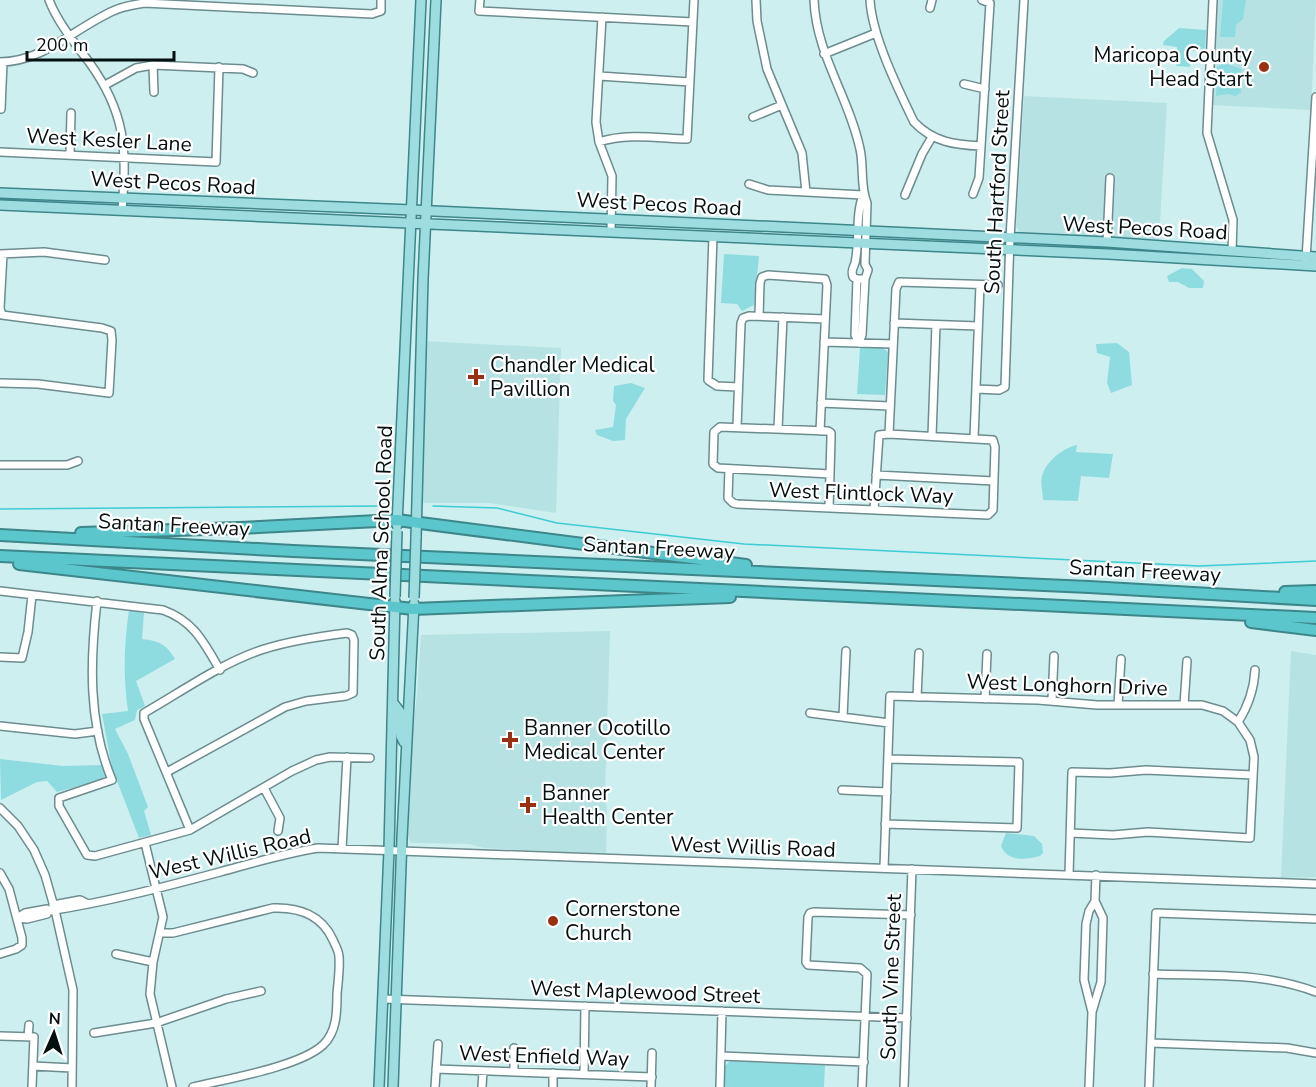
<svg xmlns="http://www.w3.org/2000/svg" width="1316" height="1087" viewBox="0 0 1316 1087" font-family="'Nunito Sans',sans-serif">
	<rect width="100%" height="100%" fill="#cdeff0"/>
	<path fill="#b6e2e4" d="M1218,0H1316L1311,110L1211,105Z
		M1024,96L1167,103L1159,240L1024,233L1019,231L1016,226Z
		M421,341L561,348L556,513L489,503H417Z
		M610,631L605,793L607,811L606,854L484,848L468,844L413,843L410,842L408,836L413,729L417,694L421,635Z
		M1291,651L1316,655V877L1281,878Z"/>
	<path fill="#8fdce0" d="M1223,0H1246L1243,19L1236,25L1235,37H1220Z
		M1179,28L1206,30L1205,51H1191L1190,67L1176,66L1177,47L1163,45L1164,41Z
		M1224,63L1242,69L1239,80L1241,92L1236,96L1228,94L1216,96L1217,67Z
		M724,254L759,256L754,305L742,311L737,304L721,303Z
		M1182,268L1192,269L1204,281L1203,288H1189L1178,282H1169L1167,276Z
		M1117,343L1129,352L1132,385L1111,393L1107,383L1110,357L1097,353L1096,344Z
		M860,348H883L888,352L885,395L857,394Z
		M631,383L645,388L626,419L625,440L613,441L597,435L595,430L613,427L616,405L613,401L614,386Z
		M1077,445L1076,452L1113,454L1109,478L1081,476L1078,501L1043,500C1043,493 1040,483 1042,476C1046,461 1063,448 1077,445Z
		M129,610L144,613L142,639C159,641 166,644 175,659L136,681L145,706L137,710L135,720L115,729L128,754L148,807L144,811L151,835L139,838L112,768L102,714L128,711C123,677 124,644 129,610Z
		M0,759L63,766L102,765L106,776L95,782L57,792L47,781L37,782L1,800Z
		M1006,833L1034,836L1042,844L1043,853L1040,856C1026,860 1007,862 1001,846Z
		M730,1061L825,1065L824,1087H723L725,1066Z"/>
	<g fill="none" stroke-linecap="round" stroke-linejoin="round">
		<path stroke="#3eccd3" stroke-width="1.5" d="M433,506L497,508L557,523L744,544L1199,566L1316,561
			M0,509L380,506"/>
		<g stroke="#6d8c8e" stroke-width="10">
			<path id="minor" d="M49,0C58,23 74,42 89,62C126,113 127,149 122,210
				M480,0L479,11L693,22
				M756,0L757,21L767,69L802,153L806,192
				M814,0C816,54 849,97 860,149C864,166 860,187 867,203L865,264L868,270L865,279H857L853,277C851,270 853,269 855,263C860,241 855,216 863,195
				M870,0C872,36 898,89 914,122C933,142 955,145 981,146
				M1213,0L1207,133L1233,220L1232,251
				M930,8L932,0
				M602,17L596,122L599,142L612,176L611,232
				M824,54L876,33
				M0,62C43,62 75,28 113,11C123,6 133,5 144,3L372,14L381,11V0
				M153,65L154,92
				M599,76L690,82
				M964,84L985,89
				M105,85L136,68L153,65L243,69L253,73
				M1,109L3,62
				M753,117L782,105
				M599,142C627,133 657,138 687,139L694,0
				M0,152L216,162L219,67
				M70,155L71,113
				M749,184L768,190L863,195
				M973,194L979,178L990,3L982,0
				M905,195L922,154L932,137
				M713,236L708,380L717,386L738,387
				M1107,242L1110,178
				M0,254L44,252L105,260
				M1306,259L1316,97
				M857,279L855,335L859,343
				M759,316L760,283L762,277L768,275L825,279L827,285L820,431
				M894,323L978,326
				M824,342L893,344
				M859,343L862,335L865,279
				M0,383L38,384L109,393L112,340L111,331L102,328L2,315L0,308L3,254
				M976,389L999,390L1005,387L1010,238L1024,0
				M821,403L890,406
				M737,427L741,323L743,318L749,316L825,319
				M778,429L783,317
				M889,434L896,289L899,282L998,285
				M932,436L936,325
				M974,438L980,285
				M0,465H67L78,461
				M729,469L728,498L733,503L737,504L988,515L993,510L995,447L993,440L889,434L879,435L874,510
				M876,475L994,481
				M829,508L831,438V433L828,431L720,427L714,432L713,464L718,468L830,474
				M0,591L163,610C194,621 204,643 220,670
				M97,601C90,661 88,723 112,780L59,798V806L87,855L95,856L190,830L292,771L316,760L330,757L370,758
				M0,657L22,658L28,632L32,595
				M917,697L919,653
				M985,699L987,654
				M1052,701L1054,656
				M1118,705L1121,659
				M1184,705L1187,661
				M810,713L889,723
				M843,717L846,651
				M1238,722C1249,705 1254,690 1255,670
				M0,726L75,734L98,731
				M167,772L285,707L306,701L346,696L353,693L354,640L352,635L347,633C317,637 289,641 261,650C220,664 181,692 144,713V719L190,830
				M264,788L280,818L278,831
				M842,790L887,792
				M0,808L18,826L34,850L45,875L55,910L73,990L72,1087
				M885,824L1017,828L1019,762L888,759
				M145,843L163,917L153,962L150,994L172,1087
				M342,849L347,757
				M884,868L890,696L1038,700L1097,705H1202L1223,711L1238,722L1250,740L1254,757L1250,838L1148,832L1113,835L1071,833
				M0,873L9,889L22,938V945L16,949L0,954
				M1069,875L1072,772L1110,773L1146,770L1253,775
				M53,905L80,900L88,904
				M17,918L25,913L47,909L49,911C107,902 164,887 220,872C253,863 285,853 318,848L1316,884
				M17,918L27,919L47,914
				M160,933H173L273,908C298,907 322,915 333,940C335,945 339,951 339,957C340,969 338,982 337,994C337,1011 337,1032 323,1045C299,1067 226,1079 193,1087
				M116,954L153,962
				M1153,974C1208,976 1264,972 1316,992
				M383,999L907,1018
				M1092,1012L1084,980L1086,924L1089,911L1095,901L1096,875
				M94,1033L156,1023L226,999L261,991
				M0,1036L34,1037L32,1087
				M28,1037L29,1025
				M1151,1043L1287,1048L1316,1053
				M721,1056L864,1062
				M33,1066L72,1068
				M436,1069L652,1077
				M514,1072V1048
				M584,1074L585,1006
				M435,1087L438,1044
				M482,1087L483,1071
				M553,1087V1073
				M651,1087L652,1053
				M720,1087L722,1011
				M862,1087L867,974L860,968L808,965L806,962L808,917L810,913L814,912L911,915
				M904,1087L912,869
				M1089,1087L1092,1012L1101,982L1103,918L1095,901
				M1149,1087L1156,913L1316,919"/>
		</g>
		<g stroke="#3d868a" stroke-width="12">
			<path id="major" d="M0,193L412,210L1107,242L1316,257
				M0,205L1108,254L1316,266
				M397,525L421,0
				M416,538L423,279L436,0
				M394,704L400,712L401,736L404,742
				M379,1087L389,850L395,601
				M393,1087L402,838L414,604"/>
		</g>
		<g stroke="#3d868a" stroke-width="14">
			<path id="highway" d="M81,533L239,528L397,520L746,565
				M0,535L293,551L1089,587L1316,600
				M0,556L1316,618
				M19,564L413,609L730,597
				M1285,592L1316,591
				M1251,622L1316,630"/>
		</g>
		<use href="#minor" stroke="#fff" stroke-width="7"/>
		<use href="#major" stroke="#9ddde0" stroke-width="9"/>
		<use href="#highway" stroke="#5bc6cc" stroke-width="10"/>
		<g stroke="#3d868a" stroke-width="12" stroke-linecap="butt">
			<path id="major-bridge" d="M395,597L397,531
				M414,598L416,538"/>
		</g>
		<use href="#major-bridge" stroke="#9ddde0" stroke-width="9"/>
	</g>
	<g fill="#983111" stroke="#fff" stroke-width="2">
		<circle cx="1264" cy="67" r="6"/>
		<path d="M473 368h6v6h6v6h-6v6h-6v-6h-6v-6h6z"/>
		<path d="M507 731h6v6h6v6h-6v6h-6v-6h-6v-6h6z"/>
		<path d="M525 796h6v6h6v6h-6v6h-6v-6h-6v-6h6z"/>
		<circle cx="553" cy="921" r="6"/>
	</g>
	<g text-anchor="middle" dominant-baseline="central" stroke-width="4.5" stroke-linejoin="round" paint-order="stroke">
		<g font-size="21" fill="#040f0f" stroke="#fff" text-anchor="start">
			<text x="1252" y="55" text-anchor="end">Maricopa County<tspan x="1252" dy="24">Head Start</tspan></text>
			<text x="490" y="365">Chandler Medical<tspan x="490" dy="24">Pavillion</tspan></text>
			<text x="524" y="728">Banner Ocotillo<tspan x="524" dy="24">Medical Center</tspan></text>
			<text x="542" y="793">Banner<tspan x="542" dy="24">Health Center</tspan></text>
			<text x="565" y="909">Cornerstone<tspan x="565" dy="24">Church</tspan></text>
		</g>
		<g font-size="21" fill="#040f0f" stroke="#fff">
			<text transform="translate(109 140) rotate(3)">West Kesler Lane</text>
			<text transform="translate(173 183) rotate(3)">West Pecos Road</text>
			<text transform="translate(997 192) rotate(-87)">South Hartford Street</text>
			<text transform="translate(659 204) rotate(3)">West Pecos Road</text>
			<text transform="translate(1145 228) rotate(3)">West Pecos Road</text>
			<text transform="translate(861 493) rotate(2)">West Flintlock Way</text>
			<text transform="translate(174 525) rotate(3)">Santan Freeway</text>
			<text transform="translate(381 543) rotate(-88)">South Alma School Road</text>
			<text transform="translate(659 548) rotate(3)">Santan Freeway</text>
			<text transform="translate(1145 571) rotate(3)">Santan Freeway</text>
			<text transform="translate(1067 685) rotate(2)">West Longhorn Drive</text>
			<text transform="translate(753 847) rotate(2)">West Willis Road</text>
			<text transform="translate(230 854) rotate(-13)">West Willis Road</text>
			<text transform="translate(891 977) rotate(-88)">South Vine Street</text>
			<text transform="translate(645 992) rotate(2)">West Maplewood Street</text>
			<text transform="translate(544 1056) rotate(2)">West Enfield Way</text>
		</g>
	</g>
	<g transform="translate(54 1033) rotate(3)" stroke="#ffffff" stroke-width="4.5" paint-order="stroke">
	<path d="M0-4.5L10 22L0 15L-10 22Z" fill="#040f0f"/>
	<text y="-9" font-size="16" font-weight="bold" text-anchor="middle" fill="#040f0f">N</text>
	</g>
	<path d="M27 51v9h147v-9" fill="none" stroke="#040f0f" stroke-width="3"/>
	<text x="36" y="51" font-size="18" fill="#040f0f" stroke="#ffffff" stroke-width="4.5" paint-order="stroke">200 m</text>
</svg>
